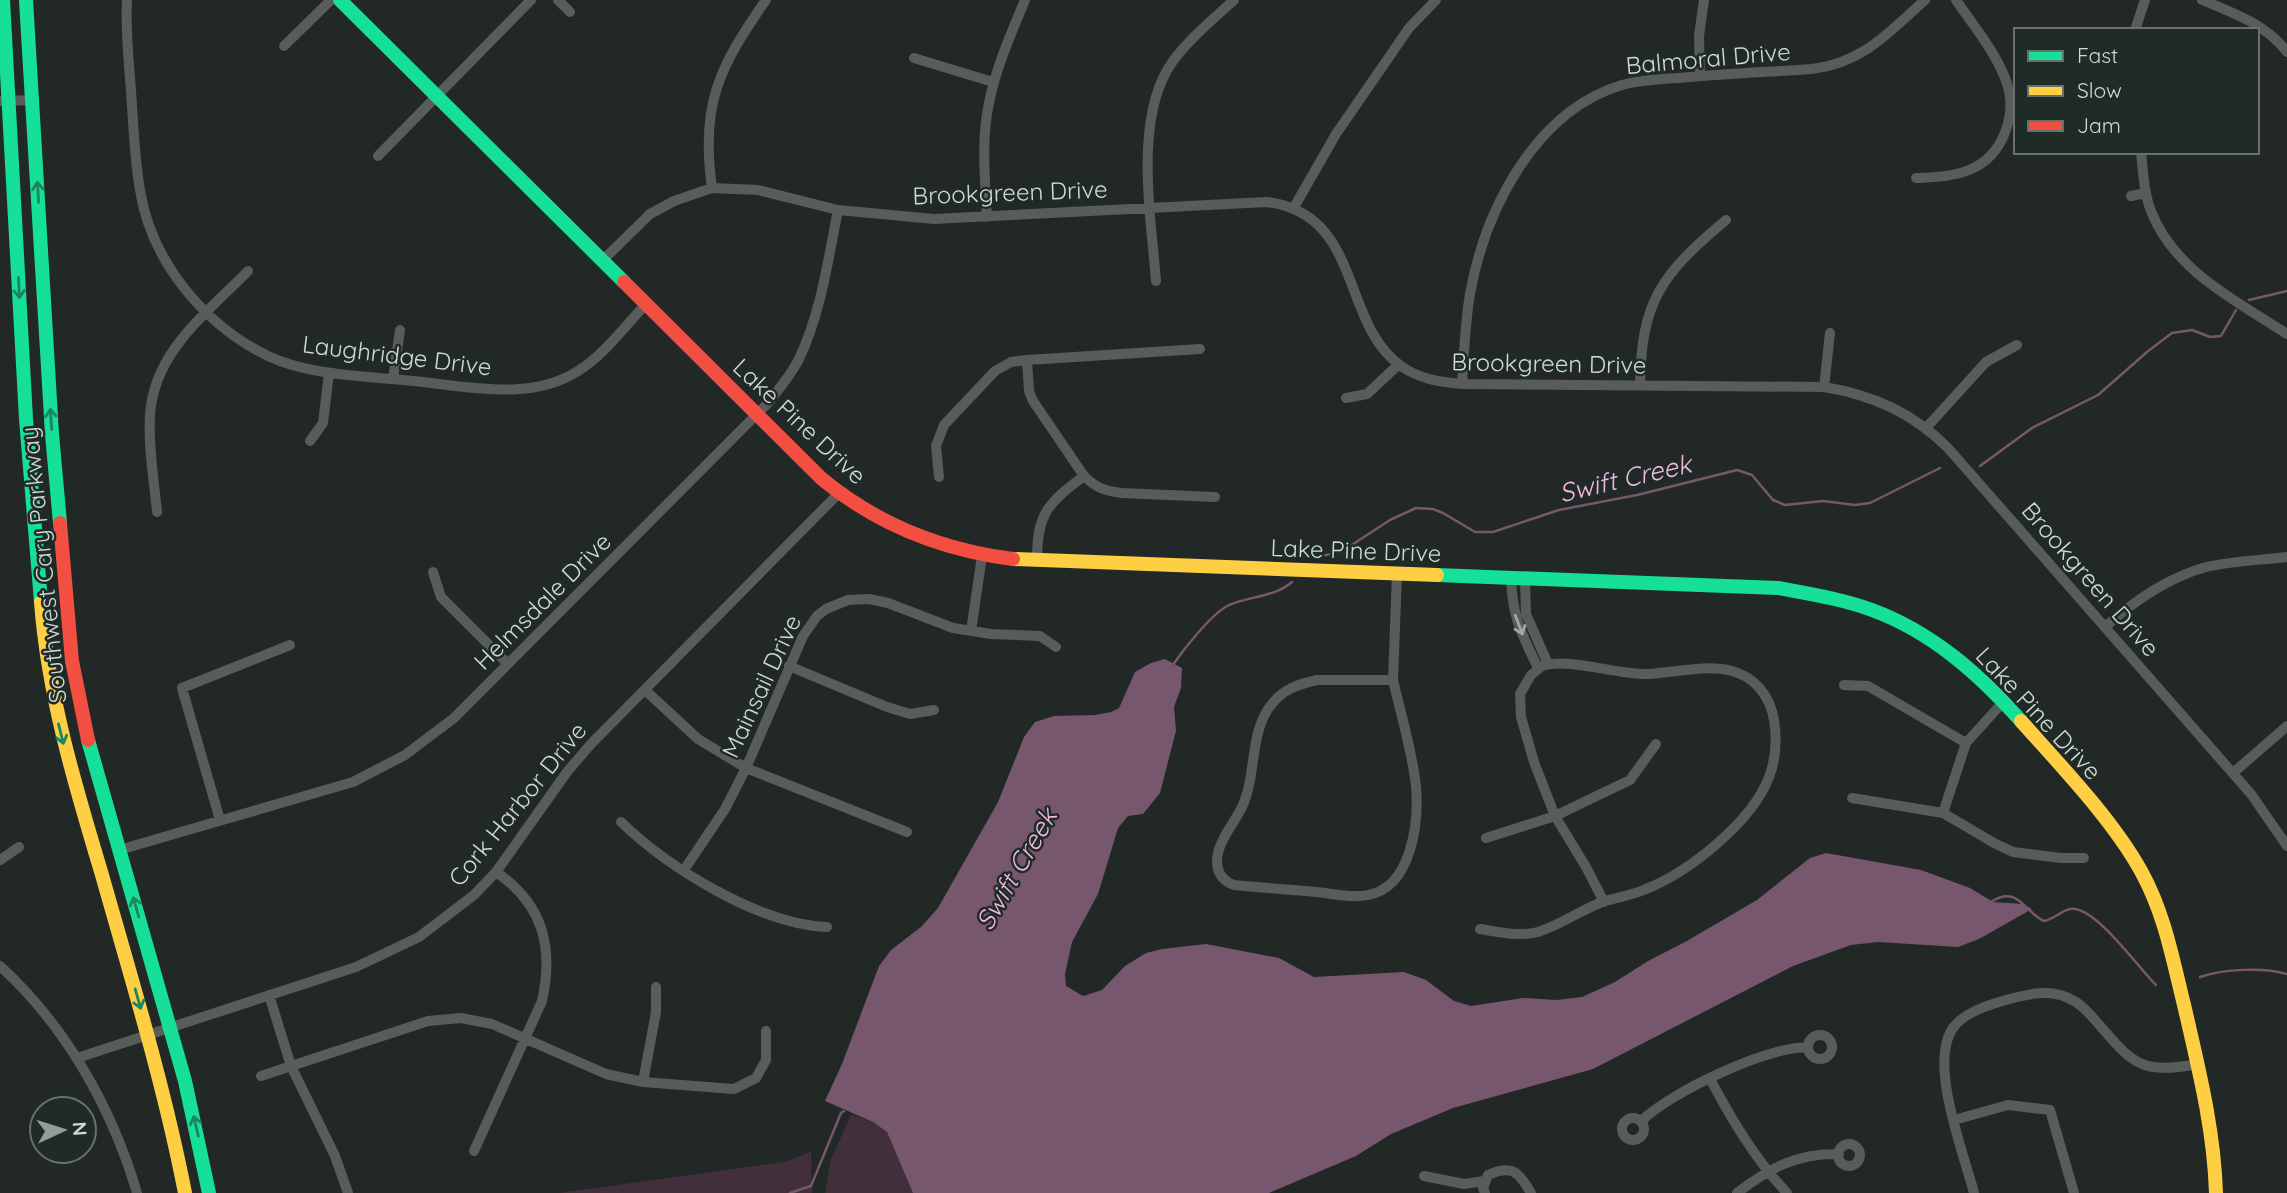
<svg xmlns="http://www.w3.org/2000/svg" width="2287" height="1193" viewBox="0 0 2287 1193" font-family="Quicksand,sans-serif">
	<rect width="100%" height="100%" fill="#222825"/>
	<path fill="#422f3c" d="M851,1115L873,1122L887,1132L913,1193H825L831,1159Z
		M811,1152L812,1193H559L784,1162Z"/>
	<path fill="#77576d" d="M1165,659L1182,668L1181,688L1174,707L1176,731L1160,793L1143,814L1128,816L1118,828L1098,894L1072,942L1065,974L1066,986L1083,996L1102,990L1125,966L1146,953L1162,949L1206,944L1279,958L1314,977L1404,972L1426,980L1454,1001L1471,1006L1523,998L1557,1000L1582,997L1615,982L1648,961L1685,942L1757,900L1810,858L1826,853L1921,870L1970,888L1993,902L2023,904L2032,909L1979,939L1958,947L1878,942L1851,945L1793,966L1593,1069L1453,1108L1391,1134L1356,1156L1269,1193H913L887,1132L873,1122L825,1101L842,1064L879,966L891,950L921,927L938,908L998,802L1024,737L1035,722L1054,716L1095,715L1111,712L1119,708L1135,672L1151,663Z"/>
	<g fill="none" stroke-linecap="round" stroke-linejoin="round">
		<path stroke="#77576d" stroke-width="2.5" d="M2249,300L2287,291
			M1980,466L2032,428L2098,395L2147,352L2172,333L2192,330L2210,337L2221,336L2236,310
			M1316,557L1341,552L1390,520L1416,508L1433,509L1443,513L1475,532H1493L1559,510L1637,495L1737,470L1752,475L1773,500L1785,505L1823,501L1855,505L1870,503L1940,468
			M1172,666C1184,649 1211,614 1229,605C1250,596 1275,597 1292,582
			M1991,902C2018,884 2025,913 2044,921C2054,919 2061,911 2070,909C2095,905 2139,969 2156,985
			M2200,977C2223,969 2264,967 2287,974
			M790,1193L811,1186L841,1113L844,1111"/>
		<path stroke="#585c5a" stroke-width="10" d="M127,0C125,35 130,70 132,106C134,134 135,162 140,190C151,261 204,325 268,356C310,376 367,376 413,381C467,386 530,402 578,371C604,355 625,326 646,304
			M558,0L570,12
			M2202,0C2233,13 2266,24 2287,52
			M2135,30L2145,0
			M284,46L331,0
			M914,58L993,82
			M1700,76L1699,36L1704,0
			M0,101L33,100
			M2141,152C2143,172 2144,193 2151,211C2174,271 2237,301 2287,334
			M378,156L531,0
			M1916,178C1934,177 1952,177 1969,170C2004,156 2019,112 2005,78C1994,50 1973,25 1956,0
			M712,188C700,105 719,67 766,0
			M2131,196L2146,193
			M1293,209L1336,134L1409,28L1436,0
			M987,217C985,179 981,140 989,103C996,67 1011,34 1025,0
			M603,260L650,214L674,201L712,188L758,190L838,210L934,219L1267,202C1363,214 1340,323 1401,366C1419,379 1440,382 1462,384L1824,387C1873,395 1913,413 1948,448L2251,794L2287,846
			M1156,281C1151,215 1133,116 1173,61C1190,38 1213,19 1234,0
			M1027,360L1029,391L1033,401L1084,476C1096,488 1105,491 1122,493L1215,497
			M393,379L400,330
			M1462,384C1464,354 1465,323 1470,294C1485,210 1535,111 1622,85C1640,80 1660,79 1679,78C1723,74 1768,72 1812,69C1863,63 1889,32 1925,0
			M1640,386C1641,300 1662,274 1726,220
			M1824,387L1830,333
			M1346,398L1367,394L1398,365
			M1926,428L1986,362L2017,345
			M310,441L323,423L329,373
			M939,477L936,446L944,425L995,371L1011,362L1027,360L1200,349
			M157,512C154,480 148,447 150,415C154,351 207,313 248,271
			M1037,560C1037,513 1048,503 1084,476
			M433,572L441,597L508,664
			M1511,579C1513,620 1521,632 1538,668
			M1525,580L1526,614L1548,664
			M2105,627C2135,600 2167,578 2206,567C2232,561 2261,560 2287,557
			M971,631L982,556
			M789,666L887,707L910,714L934,710
			M1317,680H1393C1401,715 1412,750 1416,786C1419,822 1412,887 1368,895C1355,898 1339,895 1325,893C1295,890 1265,888 1234,885C1223,881 1217,873 1217,861C1217,842 1234,824 1242,807C1257,775 1249,733 1271,705C1283,689 1299,684 1317,680Z
			M1393,680L1397,574
			M1844,685L1868,686L1966,743
			M645,690L698,739L746,768L907,832
			M2233,773L2287,726
			M1852,798L1943,813L1994,843L2013,852L2061,858H2084
			M1943,813L1966,743L2004,701
			M220,820L182,688L290,645
			M621,822C670,869 759,924 827,927
			M1486,838L1555,816L1630,780L1656,744
			M119,850L353,782L405,755L454,718L768,403C779,389 791,375 799,359C821,313 828,260 838,210
			M0,860L19,847
			M684,870L725,809L746,768L803,636L817,616L826,609L848,600L869,599L888,603L953,628L991,634L1040,636L1056,647
			M1480,929C1499,932 1519,937 1538,932C1561,925 1582,909 1605,901C1619,897 1633,895 1646,889C1689,872 1752,822 1769,777C1776,759 1777,739 1774,720C1770,696 1755,677 1732,671C1705,664 1674,673 1647,674C1616,675 1570,657 1542,666L1531,675L1520,694L1521,717L1534,762L1555,816L1586,867L1604,902
			M0,966C66,1026 112,1108 137,1193
			M269,995L291,1066L335,1156L348,1193
			M1808 1047a12 12 0 1 1 24 0a12 12 0 1 1-24 0Z
			M77,1058L356,967L419,937L474,895L496,872L567,772L591,744L838,494
			M261,1076L428,1021L461,1018L492,1024L606,1074L643,1082L734,1089L756,1078L766,1060V1031
			M1710,1079C1732,1120 1755,1159 1787,1193
			M643,1082L656,1012V987
			M1622 1129a11 11 0 1 1 22 0a11 11 0 1 1-22 0Z
			M1954,1120L2008,1105L2050,1110L2074,1193
			M1641,1121C1673,1091 1764,1048 1808,1047
			M1838 1155a11 11 0 1 1 22 0a11 11 0 1 1-22 0Z
			M474,1151L542,1001C554,947 543,904 496,872
			M1424,1176L1464,1184L1484,1181
			M1485,1193L1483,1188L1488,1175C1512,1164 1519,1172 1531,1193
			M1737,1193C1770,1168 1797,1153 1839,1154
			M1974,1193C1964,1154 1928,1063 1953,1028C1963,1014 1983,1007 1999,1002C2021,996 2044,988 2066,997C2079,1002 2087,1011 2095,1020C2133,1063 2138,1075 2198,1064"/>
		<path stroke="#16e098" stroke-width="14" d="M3,0L26,419L41,602
			M26,0L52,434L60,523
			M340,0L624,282
			M1437,575L1778,588C1810,594 1842,599 1872,610C1932,632 1979,674 2021,721
			M88,740L185,1081L209,1193"/>
		<path stroke="#ffcf43" stroke-width="14" d="M1013,559L1437,575
			M41,602C48,696 75,785 102,875C132,981 164,1085 185,1193
			M2021,721C2061,766 2112,819 2141,871C2165,914 2173,961 2185,1009C2199,1070 2214,1130 2216,1193"/>
		<path stroke="#f24e42" stroke-width="14" d="M624,282L822,479C878,525 941,550 1013,559
			M60,523L72,661L88,740"/>
	</g>
	<defs><path id="oneway-shaft" d="M-6 0H5M1.5-3L5.5 0L1.5 3" fill="none" stroke-width="1.6" stroke-linecap="round" stroke-linejoin="round" transform="scale(1.75)"/></defs>
	<g stroke="#1a865f">
		<use href="#oneway-shaft" transform="translate(38 192) rotate(-93)"/>
		<use href="#oneway-shaft" transform="translate(19 288) rotate(87)"/>
		<use href="#oneway-shaft" transform="translate(51 419) rotate(-94)"/>
		<use href="#oneway-shaft" transform="translate(61 734) rotate(76)"/>
		<use href="#oneway-shaft" transform="translate(136 907) rotate(-106)"/>
		<use href="#oneway-shaft" transform="translate(138 999) rotate(74)"/>
		<use href="#oneway-shaft" transform="translate(196 1126) rotate(-103)"/>
	</g>
	<use stroke="#a1a7a4" href="#oneway-shaft" transform="translate(1519 625) rotate(69)"/>
	<g text-anchor="middle" dominant-baseline="central" stroke-width="5" stroke-linejoin="round" paint-order="stroke">
		<g font-size="24" fill="#d1d9d6" stroke="#1f2b26">
			<text transform="translate(1708 58) rotate(-5)">Balmoral Drive</text>
			<text transform="translate(1010 192) rotate(-2)">Brookgreen Drive</text>
			<text transform="translate(397 355) rotate(7)">Laughridge Drive</text>
			<text transform="translate(1549 363) rotate(1)">Brookgreen Drive</text>
			<text transform="translate(800 421) rotate(43)">Lake Pine Drive</text>
			<text transform="translate(1356 550) rotate(2)">Lake Pine Drive</text>
			<text transform="translate(43 565) rotate(-96)">Southwest Cary Parkway</text>
			<text transform="translate(2091 579) rotate(49)">Brookgreen Drive</text>
			<text transform="translate(542 601) rotate(-45)">Helmsdale Drive</text>
			<text transform="translate(761 686) rotate(-65)">Mainsail Drive</text>
			<text transform="translate(2039 713) rotate(47)">Lake Pine Drive</text>
			<text transform="translate(517 804) rotate(-51)">Cork Harbor Drive</text>
		</g>
		<g font-size="26" font-style="italic" fill="#f4b7e1" stroke="#1f2b26">
			<text transform="translate(1625 478) rotate(-13)">Swift Creek</text>
			<text transform="translate(1016 869) rotate(-60)">Swift Creek</text>
		</g>
	</g>
	<rect x="2014" y="28" width="245" height="126" fill="#1f2b26" stroke="#66716c" stroke-width="2"/>
	<rect x="2028" y="51" width="35" height="10" fill="#16e098" stroke="#66716c" stroke-width="2"/>
	<text x="2077" y="63" font-size="21" fill="#d1d9d6">Fast</text>
	<rect x="2028" y="86" width="35" height="10" fill="#ffcf43" stroke="#66716c" stroke-width="2"/>
	<text x="2077" y="98" font-size="21" fill="#d1d9d6">Slow</text>
	<rect x="2028" y="121" width="35" height="10" fill="#f24e42" stroke="#66716c" stroke-width="2"/>
	<text x="2077" y="133" font-size="21" fill="#d1d9d6">Jam</text>
	<g transform="translate(63 1130) rotate(86)"><circle r="33" fill="#1f2b26" stroke="#66716c" stroke-width="2"/>
	<path d="M0-5L12 26L0 18L-12 26Z" fill="#949b98"/>
	<text y="-10" font-size="19" font-weight="bold" text-anchor="middle" fill="#d1d9d6">N</text>
	</g>
</svg>
